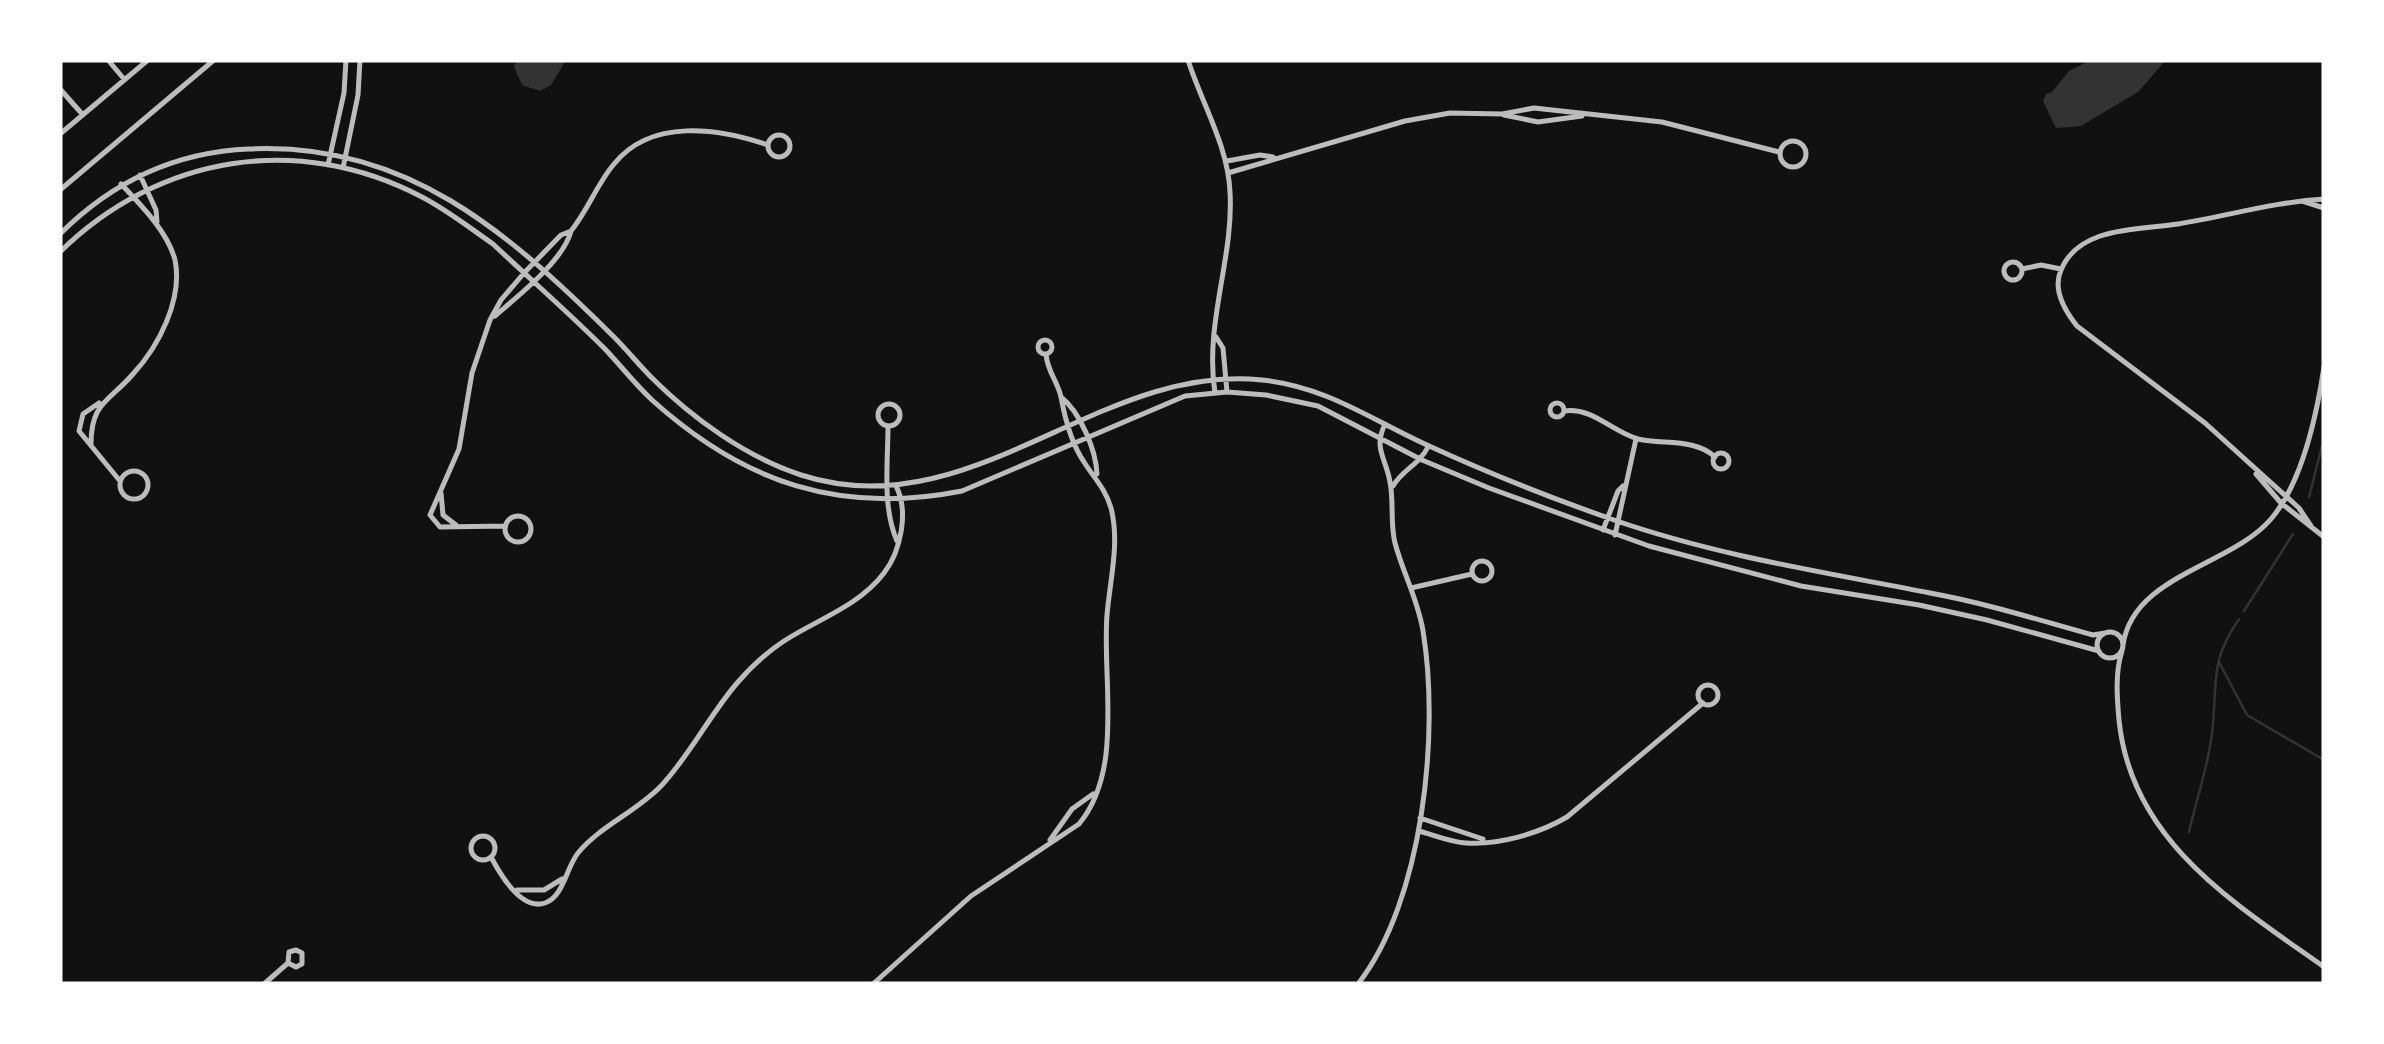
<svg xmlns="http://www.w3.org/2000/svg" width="2384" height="1044" viewBox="0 0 2384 1044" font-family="'Asap Condensed',sans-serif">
	<rect width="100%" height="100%" fill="#111"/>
	<path fill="#333" d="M516,60H566L551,85L540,91L522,85L514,67Z
		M2091,60H2166L2138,92L2081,126L2056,128L2043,101L2046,94L2052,92L2069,71Z"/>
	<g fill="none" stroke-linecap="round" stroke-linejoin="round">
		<path stroke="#333" stroke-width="2.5" d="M2309,497L2324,438
			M2244,611L2293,534
			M2219,662L2247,715L2324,760
			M2189,832C2197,797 2210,760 2213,724C2217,677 2211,660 2239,619"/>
		<path stroke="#bcbcbc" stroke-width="5" d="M108,60L124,79
			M1188,60C1202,104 1228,146 1230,192C1234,258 1204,324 1215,393
			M60,89L83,115
			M1504,115L1538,122L1582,116
			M60,134L148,60
			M768 146a11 11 0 1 1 22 0a11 11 0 1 1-22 0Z
			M1780 154a13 13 0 1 1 26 0a13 13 0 1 1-26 0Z
			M1227,161L1260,155L1273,157
			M328,165L344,93L346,60
			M343,168L358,95L360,60
			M1228,173L1405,121L1450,113L1502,114L1534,108L1662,122L1779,152
			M140,175L156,210L157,222
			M60,190L214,60
			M2302,201L2324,208
			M60,234C112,182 175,152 249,149C406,141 509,233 614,337C627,350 639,365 652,378C692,418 746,457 801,475C971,530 1099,362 1262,380C1327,387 1370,419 1427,445C1488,473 1551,498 1614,520C1718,556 1823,572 1930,593C1985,603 2039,620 2093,635L2105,633
			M60,252C159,155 298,132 422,197C447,210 470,228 493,244C530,279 569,313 605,349C621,366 635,384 652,400C744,483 840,515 962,491L1185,396L1227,392L1266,395L1318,406L1422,460L1489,488L1649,546L1801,586L1919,605L1987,620L2099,651
			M2004 271a9 9 0 1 1 18 0a9 9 0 1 1-18 0Z
			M2022,269L2041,265L2061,269
			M495,316C518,296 564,260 571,231C588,210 597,184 614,164C651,118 718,128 768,145
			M1216,337L1223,348L1227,392
			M1038 347a7 7 0 1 1 14 0a7 7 0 1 1-14 0Z
			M1061,397C1080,412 1096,450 1097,474
			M1550 410a7 7 0 1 1 14 0a7 7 0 1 1-14 0Z
			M99,403L83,414L79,431L120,481
			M878 415a11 11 0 1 1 22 0a11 11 0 1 1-22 0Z
			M1564,411C1593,407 1612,432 1638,439C1663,445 1695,438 1715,457
			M888,426C888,463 882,507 897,541
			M91,444C91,402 109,402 133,374C159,346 183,299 175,260C168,232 140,204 121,184
			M1713 461a8 8 0 1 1 16 0a8 8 0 1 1-16 0Z
			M120 485a14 14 0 1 1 28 0a14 14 0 1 1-28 0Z
			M2256,474L2281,503L2324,537
			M1393,486C1403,469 1419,465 1428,447
			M441,493L443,515L456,525
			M505 529a13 13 0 1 1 26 0a13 13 0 1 1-26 0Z
			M505,526L440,527L430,515L459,449L472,373L490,320L501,300L524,273L561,235L571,231
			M2311,526L2299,508L2205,423L2077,326C2065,311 2052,290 2061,270C2079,226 2139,230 2178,224C2228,216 2273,202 2324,199
			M1603,530L1618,491L1623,486
			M1615,535L1636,439
			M1472 571a10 10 0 1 1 20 0a10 10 0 1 1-20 0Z
			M1411,588L1472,574
			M2097 645a13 13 0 1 1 26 0a13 13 0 1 1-26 0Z
			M2123,645C2133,575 2231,566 2271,519C2302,483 2317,413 2324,367
			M2122,651C2115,672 2117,698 2119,720C2131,841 2234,903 2324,967
			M1698 695a10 10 0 1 1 20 0a10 10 0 1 1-20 0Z
			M1420,818L1483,839
			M1419,831C1434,835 1451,842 1466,843C1499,845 1538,834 1567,817L1703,703
			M471 848a12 12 0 1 1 24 0a12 12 0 1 1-24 0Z
			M1050,840L1072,809L1093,794
			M491,857C500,874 521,911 545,903C564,896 566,868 578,853C600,826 636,812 661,786C691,754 710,714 738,682C752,666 767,652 784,641C818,619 859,606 884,573C901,551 909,511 896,486
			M517,890H544L562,879
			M264,984L288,963L289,952L296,950L302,953V964L296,967L288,963
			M873,984L971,896L1079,824C1124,770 1102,680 1107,615C1110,579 1120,543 1111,508C1105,488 1094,478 1084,462C1071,443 1065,419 1061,397C1058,382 1047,371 1046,354
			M1358,984C1423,901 1440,733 1423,631C1418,600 1403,573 1395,543C1390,523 1394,502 1390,482C1386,458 1373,449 1385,424"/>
	</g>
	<rect width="2384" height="1044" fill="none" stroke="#ffffff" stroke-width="125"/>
</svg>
